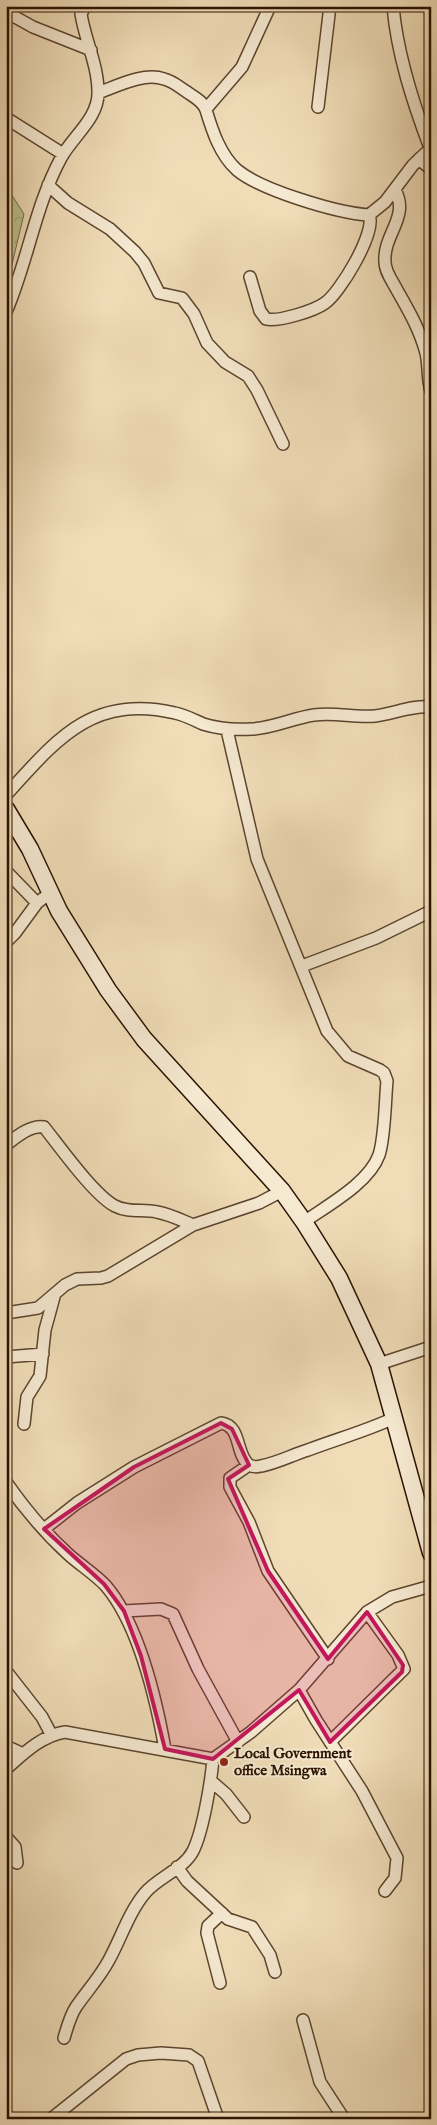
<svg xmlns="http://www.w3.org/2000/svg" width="437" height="2125" viewBox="0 0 437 2125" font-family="'IM FELL English',serif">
	<defs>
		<pattern id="forest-crowns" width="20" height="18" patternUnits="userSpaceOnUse" patternTransform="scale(1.25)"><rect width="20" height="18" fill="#bac18f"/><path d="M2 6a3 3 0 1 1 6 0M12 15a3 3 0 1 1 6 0" fill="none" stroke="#a0a57a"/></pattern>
	</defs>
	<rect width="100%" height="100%" fill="#f0ddb8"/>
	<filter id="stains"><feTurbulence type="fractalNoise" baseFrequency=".004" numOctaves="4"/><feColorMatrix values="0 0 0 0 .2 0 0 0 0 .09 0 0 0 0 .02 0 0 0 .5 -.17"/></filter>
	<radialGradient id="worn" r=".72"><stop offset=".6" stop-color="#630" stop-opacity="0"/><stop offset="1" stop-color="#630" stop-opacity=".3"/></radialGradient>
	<path fill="url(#forest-crowns)" stroke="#726a48" d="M6,186L24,214L9,277L6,275Z"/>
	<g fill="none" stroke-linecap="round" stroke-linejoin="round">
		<g stroke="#5c452e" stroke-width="14">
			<path id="street" d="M393,6C397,54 413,103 430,148
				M6,12L33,27L91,50
				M98,93C117,86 144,72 164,79C173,81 179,87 187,92C194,97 203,101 206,110C212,130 220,155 237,170C261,190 337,213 369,215L385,202L413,165L431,148
				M318,107L330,6
				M206,109L242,67L270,6
				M6,118L63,154
				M419,159L431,169
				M48,185L68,203L110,229L135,252L144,263L159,293L182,298L194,314L207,343L225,362L248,376L257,390L283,444
				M395,190C410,217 383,234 385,262C385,272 393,282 397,290C409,311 420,330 426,353C429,365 427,378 431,391
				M250,277L260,311L266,319C278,322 314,311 325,303C339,294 377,232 369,215
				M6,312C28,261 35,206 61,158C72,137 99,118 98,92C98,65 85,40 81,14L85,6
				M227,730L257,859L327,1031L348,1056L380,1070L384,1073L387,1081C385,1101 385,1137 379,1155C369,1183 328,1205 304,1222
				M6,795C57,739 92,694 175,713C185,715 194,720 203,724C219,729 235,730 252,729C274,728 293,718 314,715C335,712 355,718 375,716C394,714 411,705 431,707
				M6,871L37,903
				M6,942L15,933L37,903L50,893
				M302,966L376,938L431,911
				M6,1145C16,1137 30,1125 44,1127C60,1147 94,1195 115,1206C128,1213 143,1209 157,1212C169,1214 181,1220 193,1225
				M6,1313L38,1308L65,1285L77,1279L101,1278L108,1276L193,1225L259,1203L282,1191
				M6,1357L43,1354
				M379,1364L431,1347
				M24,1424L27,1397L40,1376L45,1330L54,1297
				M249,1465L230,1478V1487L249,1522L268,1571L328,1659
				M6,1482C24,1508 45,1533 68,1554C80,1565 95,1574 106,1586C139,1625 156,1699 165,1749
				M44,1529L77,1503L134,1467L221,1423C242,1426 235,1454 249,1465C253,1467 257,1467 261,1466C277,1463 292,1455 308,1450C337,1439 366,1431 394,1418
				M124,1611L161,1609L173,1614L198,1669L238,1742
				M6,1671L42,1717L51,1734
				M299,1690L316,1720L362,1791L397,1858L395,1878L385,1891
				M330,1742L404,1669L398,1655L367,1612
				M6,1746L23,1754
				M6,1769C24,1753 41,1736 65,1732L213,1759L251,1732L299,1690L367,1612L392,1597L431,1586
				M211,1781L226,1794L244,1817
				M6,1837L15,1847L17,1863
				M177,1867L187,1881L228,1919L252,1927L270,1955L275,1972
				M220,1983L207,1933L208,1926L222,1913
				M303,2020L320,2082L344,2119
				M64,2038C67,2028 70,2016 76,2007C87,1991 100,1977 109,1960C121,1938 129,1912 145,1893C158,1877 183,1870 193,1851C203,1831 211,1782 213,1759
				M51,2119L126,2059L138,2055L161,2053L189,2055L198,2061L218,2119"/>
		</g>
		<g stroke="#2b1200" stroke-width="19">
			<path id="secondary" d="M6,809L30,849L59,911L108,990L144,1039L282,1191L304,1222L339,1278L379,1364L431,1553"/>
		</g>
		<use href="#street" stroke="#f5e9d1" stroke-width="11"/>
		<use href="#secondary" stroke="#f5e9d1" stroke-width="16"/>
	</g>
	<path fill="#c2185b" fill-opacity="0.2" stroke="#c2185b" stroke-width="4" stroke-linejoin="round" d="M221,1423L232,1429L249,1465L228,1479L268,1571L328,1659L367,1612L403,1665L402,1672L330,1742L299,1690L213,1759L165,1749L141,1656L124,1611L104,1584L44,1529L134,1467Z"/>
	<circle fill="#8f2418" stroke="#f5e9d1" stroke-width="2" cx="224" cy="1762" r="5"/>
	<g text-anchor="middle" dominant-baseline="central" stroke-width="4" stroke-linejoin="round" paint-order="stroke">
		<g font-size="15" font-weight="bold" fill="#2b1200" stroke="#f5e9d1" text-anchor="start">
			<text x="234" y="1753">Local Government<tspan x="234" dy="17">office Msingwa</tspan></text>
		</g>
	</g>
	<rect width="437" height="2125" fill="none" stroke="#f0ddb8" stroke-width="25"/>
	<rect x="8" y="8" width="422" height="2110" fill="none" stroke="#2b1200" stroke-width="2.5"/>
	<rect x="12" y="12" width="412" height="2100" fill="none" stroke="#2b1200"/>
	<rect width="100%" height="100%" filter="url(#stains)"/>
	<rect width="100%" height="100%" fill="url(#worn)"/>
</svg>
